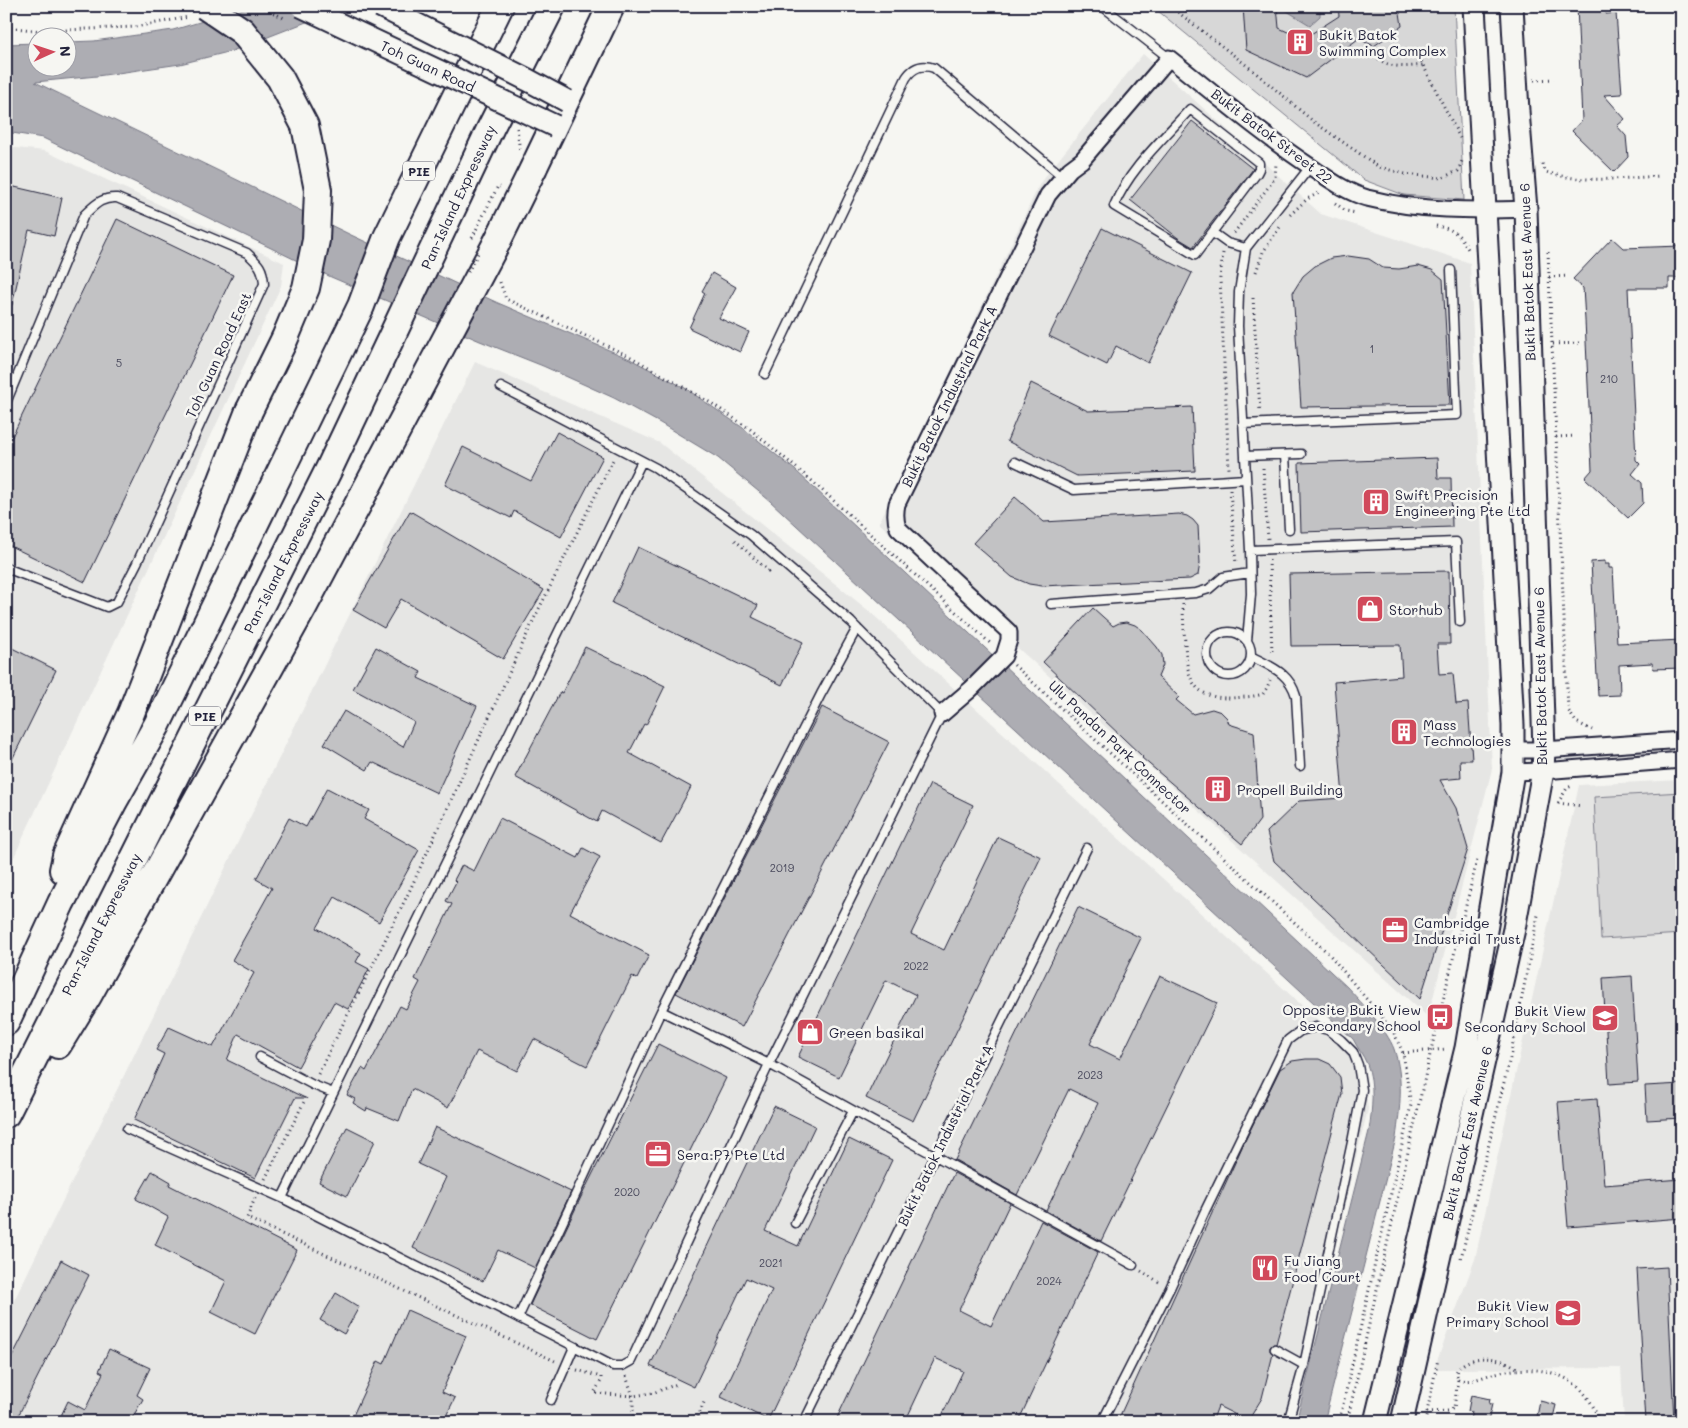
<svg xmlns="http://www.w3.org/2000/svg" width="1688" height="1428" viewBox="0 0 1688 1428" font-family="Mali,sans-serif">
	<rect width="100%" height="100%" fill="#f6f6f2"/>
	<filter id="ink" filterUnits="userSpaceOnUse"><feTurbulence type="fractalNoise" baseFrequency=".02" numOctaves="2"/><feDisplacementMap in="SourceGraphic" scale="10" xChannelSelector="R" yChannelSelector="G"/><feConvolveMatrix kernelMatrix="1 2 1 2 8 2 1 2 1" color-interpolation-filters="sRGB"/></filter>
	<g filter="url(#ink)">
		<path fill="#e6e6e4" d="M1143,54L1321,214L1470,263L1492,769L1428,1017L879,523L1040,183Z
			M6,147L45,151L284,263L281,286L6,874Z
			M475,362L660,443L869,611L1352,1051L1364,1077L1368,1109L1291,1422H6V1317L327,660Z
			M1682,780V1422H1624L1621,1368L1434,1369L1475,1259L1579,785Z"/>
		<path fill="#d7d7d7" stroke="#7c7c89" d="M1152,6H1454L1464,200L1404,195L1364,180Z
			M1682,792V934L1601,939L1594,797Z"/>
		<path fill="#adadb3" stroke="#757583" d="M253,6H342L332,12L232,51L180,64L97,76L35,82L351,235L498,303L630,359L685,388L743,428L795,470L1347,987C1361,1002 1387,1030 1394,1049C1404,1078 1400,1108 1396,1138L1324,1422H1296L1369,1131C1372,1110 1375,1084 1367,1064C1363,1055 1357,1047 1353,1039L770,501L718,458L660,423L614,398L543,366L480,341L331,277L43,138L6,132V44L37,43L38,68H68V42L94,41L173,30Z
			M1282,6H1320V16L1310,25L1282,8Z"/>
		<path fill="#c2c2c4" stroke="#22223b" d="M1243,6H1277L1279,28L1303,39L1339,16L1338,6H1399L1402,26L1374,46L1358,39L1306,78L1246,50Z
			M1577,6H1606V14L1616,13L1622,94L1604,95L1625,119L1617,126L1626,136L1628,157L1614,172L1572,131L1582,120Z
			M1192,121L1253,169L1193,247L1178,238L1130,200Z
			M6,185L62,198L54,236L29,230L12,305L6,304Z
			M117,219L233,275L85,582L6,544V449Z
			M1102,228L1192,273L1148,363L1116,346L1107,365L1049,336Z
			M1612,238L1623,248L1682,246V278H1669V288H1628L1636,460L1640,464L1632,474L1642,483L1643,503L1628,518L1585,478L1592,470L1585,320L1583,288L1573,279Z
			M1348,256L1369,259L1383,268L1399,269L1418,266L1432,270L1443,279L1450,405L1301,407L1293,292L1303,276L1315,266L1331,258Z
			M712,273L736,287L719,318L749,332L740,352L689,328L705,293L702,291Z
			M1031,383L1088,411L1192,407L1195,471L1077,476L1007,441Z
			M557,432L603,457L561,537L514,511L511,518L445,485L463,447L531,481Z
			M1437,458L1438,478H1451L1452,527L1301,532L1299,463Z
			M1015,497L1044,522L1179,514L1187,516L1193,520L1198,526L1200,563L1198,575L1190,579L1042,586L1029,584L1012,577L973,543Z
			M410,511L544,590L503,659L401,599L384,628L353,610Z
			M638,547L758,605L752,617L803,642L782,685L612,603Z
			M1605,561V564H1609V568H1613L1617,643L1682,640V668L1653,669L1652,663L1619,665L1620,695L1598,696L1591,562Z
			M1449,571L1450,644H1437L1439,674L1453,673L1456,704L1468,703L1472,760H1460L1461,778L1440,780L1456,808L1468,849L1420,999L1274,861L1267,832L1299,801L1343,798L1334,682L1402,676L1400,645L1291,646L1289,574Z
			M1093,608L1113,626L1119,623L1126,622L1135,625L1142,630L1157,647L1162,655L1163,665L1158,677L1179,697L1176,700L1193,714L1212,709L1221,712L1227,718L1229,724L1254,732L1260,820L1242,844L1142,758L1143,757L1043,662Z
			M6,645L56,670L6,772Z
			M376,647L421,672L418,678L477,706L437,793L372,762L367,770L324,744L344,711L403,747L414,722L353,689Z
			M585,647L665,686L646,725L644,724L629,753L691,787L661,843L602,811L597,822L515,777L560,692L562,693Z
			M822,707L889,742L742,1027L676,993Z
			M930,784L973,805L911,934L944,950L998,837L1041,857L913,1121L866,1098L916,995L886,980L839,1077L798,1057Z
			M327,788L369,810L364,819L419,850L379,922L335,897L317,928L361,953L356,962L369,969L348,1009L334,1002L298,1067L238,1034L227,1060L305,1098H295L255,1178L134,1120L164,1054L156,1050L169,1027L213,1047L254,973L232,960L272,888L256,879L289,818L306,827Z
			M500,818L578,858L583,848L600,857L570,913L649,955L637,979L632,976L587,1066L534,1039L517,1071L477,1051L448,1108L412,1089L399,1121L367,1108L366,1111L353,1103L355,1099L347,1095L362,1068L366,1071L400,1006L406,1009L420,982L415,979L452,904L446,901L456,882L454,880L462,865L474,871Z
			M1078,907L1141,938L1090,1044L1120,1059L1160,976L1217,1003L1101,1241L1046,1211L1098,1103L1069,1089L1017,1195L955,1160Z
			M1632,976L1638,1082L1609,1084L1603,978Z
			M658,1044L726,1078L597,1339L530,1305L581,1197Z
			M1306,1059H1319L1330,1064L1340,1077L1342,1094L1276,1344H1273L1270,1347V1351L1273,1354L1262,1398L1248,1421L1218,1406L1212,1422H1117L1243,1145L1280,1069L1292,1061Z
			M1682,1084V1118L1647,1120L1645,1086Z
			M1597,1099L1604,1185L1682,1179V1218L1568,1227L1558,1102Z
			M774,1106L815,1126L765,1231L798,1246L849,1139L892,1160L768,1420L721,1397L772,1290L746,1278L694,1387L650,1366Z
			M347,1127L375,1141L347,1196L319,1182Z
			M435,1127L571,1192L535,1268L498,1250L483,1281L413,1248L446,1177L418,1164Z
			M152,1171L171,1182L169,1185L297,1250L255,1334L211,1312L226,1281L155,1245L168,1217L136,1199Z
			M954,1173L1010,1203L959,1310L991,1326L1041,1221L1098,1252L1018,1422H939L963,1371L935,1358L905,1422H835Z
			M61,1260L89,1275L15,1422H6V1369Z
			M1667,1267L1674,1422H1646L1637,1269Z
			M336,1293L359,1307L344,1334L320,1320Z
			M407,1310L466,1336L442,1392L455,1398L443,1422H350L378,1361L384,1364Z
			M109,1349L150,1368L137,1395L143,1399L130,1422H58L68,1401L85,1410L103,1373L99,1371Z
			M1471,1395L1490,1399L1489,1404H1492L1488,1422H1469L1472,1412L1468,1411Z
			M1540,1401L1556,1405L1552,1422H1536Z"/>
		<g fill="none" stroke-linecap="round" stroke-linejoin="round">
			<g stroke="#22223b" stroke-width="11">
				<path id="lane" d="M1102,6L1169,58
					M1190,109L1259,163V169L1257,173L1195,255L1114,206C1129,169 1164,138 1190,109Z
					M1213,233L1227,243L1246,248
					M765,374L906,78C913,67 922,64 934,68L1063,177
					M6,403L84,215C95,205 101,197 117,198L247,253C259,264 263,268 264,284L137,563L117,602L107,607L6,568
					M1243,424L1457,415L1451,270
					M1285,455L1289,529
					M1245,456L1301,454
					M1015,462L1074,490L1246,479
					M1250,550L1456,542L1460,622
					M1051,604L1196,593L1209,589L1223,577L1250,573
					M1207 654a22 22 0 1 1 44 0a22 22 0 1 1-44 0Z
					M1247,641L1251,594L1250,550L1238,326L1239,292L1246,248L1310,167
					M1251,656C1271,667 1289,672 1296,696L1300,766
					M661,1011L769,1064L1133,1265
					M260,1057L313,1085L333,1093
					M127,1129L282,1198L613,1366H622L631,1361L769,1064L942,714L851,622L751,535L656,468L501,387
					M282,1198L642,461
					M795,1223L853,1111
					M518,1318L661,1011L821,694L857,628
					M1275,1349L1304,1365
					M551,1400L574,1347
					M804,1422L1087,848
					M1102,1422L1170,1288L1205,1211L1288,1040L1300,1031L1316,1027L1328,1030L1341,1040L1353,1052L1358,1065L1362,1090L1352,1142L1304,1365L1288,1422"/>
			</g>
			<g stroke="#22223b" stroke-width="19">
				<path id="street" d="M942,714L971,689L1004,656L1009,640V632L898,528C895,519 895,513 897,504L1048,195L1070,169L1082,160L1169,58C1216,95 1261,134 1311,167C1329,179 1346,192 1367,198C1418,211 1474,211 1526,209
					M1514,750H1544L1682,740
					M1513,772L1543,771L1682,760"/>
			</g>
			<g stroke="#22223b" stroke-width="25">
				<path id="secondary" d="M1375,1422L1466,1048L1513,772V725L1474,6
					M1402,1422L1514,929L1543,771L1544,750L1526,209L1518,111L1512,6"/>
			</g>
			<g stroke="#22223b" stroke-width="30">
				<path id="highway" d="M534,167L611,6
					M63,870L66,856L131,713L249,411
					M6,1022L61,903L114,801L157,725L288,456L361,306L387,237L500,6
					M58,1045L88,996L303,608L496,244
					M6,1114L328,471L491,127L552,6"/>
			</g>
			<path stroke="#22223b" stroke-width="3" stroke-dasharray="1 4" stroke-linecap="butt" d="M1170,6L1250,68L1314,122L1379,167L1405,174L1441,178L1458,171L1462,161
				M1529,10L1549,9
				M6,27L42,31L135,27L189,17
				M1370,44L1368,51C1387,68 1398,68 1423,65
				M1419,57L1461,140
				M1534,80L1554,79
				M1542,164L1546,172C1583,184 1622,178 1661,176
				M1335,203L1346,211L1356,213
				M1290,215L1307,199L1319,193
				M1436,226C1453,229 1459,233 1468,249
				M1234,233L1275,178L1276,163
				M472,238L498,186L500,187
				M1548,252L1568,710L1576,722L1592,730
				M1223,253L1220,278L1229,469
				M1256,272L1263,252L1280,227
				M1549,277L1568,276
				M500,282L506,299L631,357L711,403L750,429L812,481L991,644
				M1253,298L1260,411
				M1553,344L1579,343
				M1556,437L1575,436
				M1263,468L1268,539
				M1230,490L1236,564
				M735,540L768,571L771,568
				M1269,560L1272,654
				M1183,604C1183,617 1184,630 1185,643C1187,677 1191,699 1232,698C1243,697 1253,697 1263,694L1267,688L1270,680
				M1014,665L1329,954L1393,1031L1403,1053L1411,1105L1339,1422
				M1558,803L1567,788L1572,786
				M1558,803L1582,806
				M1403,1053L1447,1049
				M318,1074L409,892L534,619L614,458
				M265,1179L307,1096
				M255,1198L247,1218L555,1361
				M1461,1258L1510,1058L1538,915
				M1141,1271L1159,1282
				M577,1370L601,1377V1381L594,1393L633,1396L653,1393L677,1384
				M626,1376L633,1396V1422
				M1458,1379C1471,1384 1483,1376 1496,1373C1541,1363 1585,1373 1599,1422
				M1427,1412L1448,1411L1454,1408L1458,1379L1456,1372C1468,1352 1502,1356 1518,1369
				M696,1422L705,1400
				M1347,1422L1431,1050L1477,860
				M1425,1422L1438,1359"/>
			<use href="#lane" stroke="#f6f6f2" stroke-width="8"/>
			<use href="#street" stroke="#f6f6f2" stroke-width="15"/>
			<use href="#secondary" stroke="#f6f6f2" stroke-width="21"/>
			<use href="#highway" stroke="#f6f6f2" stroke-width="26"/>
			<g stroke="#22223b" stroke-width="25" stroke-linecap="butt">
				<path id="secondary-bridge" d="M301,6L555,126
					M380,6L528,80L567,101"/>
			</g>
			<g stroke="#22223b" stroke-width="30" stroke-linecap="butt">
				<path id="highway-bridge" d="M205,6L242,31L280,78L305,126L318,190L316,240L306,288L285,338L249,411
					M496,244L534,167"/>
			</g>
			<path stroke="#22223b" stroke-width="3" stroke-dasharray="1 4" stroke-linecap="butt" d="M260,6L286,19
				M517,128L520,152
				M468,272L478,253"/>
			<use href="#secondary-bridge" stroke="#f6f6f2" stroke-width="21"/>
			<use href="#highway-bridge" stroke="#f6f6f2" stroke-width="26"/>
		</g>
	</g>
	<defs>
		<g id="building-square" transform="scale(1.4375)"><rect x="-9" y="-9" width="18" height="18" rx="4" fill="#d1495b" stroke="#f6f6f2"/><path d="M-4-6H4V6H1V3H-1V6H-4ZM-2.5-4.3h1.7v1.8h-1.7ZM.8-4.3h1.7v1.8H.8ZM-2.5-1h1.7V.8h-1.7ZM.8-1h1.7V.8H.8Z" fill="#fff"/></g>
		<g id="shop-square" transform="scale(1.4375)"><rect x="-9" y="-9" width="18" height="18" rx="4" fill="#d1495b" stroke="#f6f6f2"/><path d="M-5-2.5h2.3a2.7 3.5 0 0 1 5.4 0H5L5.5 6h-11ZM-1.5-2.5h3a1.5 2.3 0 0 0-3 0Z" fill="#fff"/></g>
		<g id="office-square" transform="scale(1.4375)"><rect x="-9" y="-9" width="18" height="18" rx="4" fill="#d1495b" stroke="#f6f6f2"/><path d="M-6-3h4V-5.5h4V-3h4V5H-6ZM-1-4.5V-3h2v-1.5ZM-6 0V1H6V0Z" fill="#fff"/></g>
		<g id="bus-square" transform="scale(1.4375)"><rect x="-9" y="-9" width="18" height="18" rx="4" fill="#d1495b" stroke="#f6f6f2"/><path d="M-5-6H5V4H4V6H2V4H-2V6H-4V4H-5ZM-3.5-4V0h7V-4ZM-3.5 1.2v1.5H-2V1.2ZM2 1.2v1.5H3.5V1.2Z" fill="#fff"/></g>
		<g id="school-square" transform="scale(1.4375)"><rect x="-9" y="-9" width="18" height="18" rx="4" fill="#d1495b" stroke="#f6f6f2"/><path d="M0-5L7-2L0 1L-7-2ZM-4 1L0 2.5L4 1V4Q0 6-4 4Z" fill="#fff"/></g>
		<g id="restaurant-square" transform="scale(1.4375)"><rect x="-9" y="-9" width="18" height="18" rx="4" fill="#d1495b" stroke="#f6f6f2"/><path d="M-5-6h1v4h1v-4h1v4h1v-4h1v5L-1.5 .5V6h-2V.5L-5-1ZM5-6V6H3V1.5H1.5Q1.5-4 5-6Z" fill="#fff"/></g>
	</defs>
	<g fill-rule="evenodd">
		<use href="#building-square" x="1300" y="42"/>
		<use href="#building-square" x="1376" y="502"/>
		<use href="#shop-square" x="1370" y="609"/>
		<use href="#building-square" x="1404" y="732"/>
		<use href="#building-square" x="1218" y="789"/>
		<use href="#office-square" x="1395" y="930"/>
		<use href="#bus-square" x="1440" y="1017"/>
		<use href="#school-square" x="1605" y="1018"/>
		<use href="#shop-square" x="810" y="1032"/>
		<use href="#office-square" x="658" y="1154"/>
		<use href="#restaurant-square" x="1265" y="1268"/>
		<use href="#school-square" x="1568" y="1313"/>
	</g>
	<g text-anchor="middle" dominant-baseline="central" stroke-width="5" stroke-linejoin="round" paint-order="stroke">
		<g font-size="11" fill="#4a4a5d">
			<text x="1372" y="348">1</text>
			<text x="119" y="362">5</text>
			<text x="1609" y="378">210</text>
			<text x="782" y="867">2019</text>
			<text x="916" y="965">2022</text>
			<text x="1090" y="1074">2023</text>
			<text x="627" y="1191">2020</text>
			<text x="771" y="1262">2021</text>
			<text x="1049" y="1280">2024</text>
		</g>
		<g fill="#f6f6f2" stroke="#626272" stroke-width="1">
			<rect x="403" y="161.5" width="32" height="19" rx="4"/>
			<rect x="189" y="706.5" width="32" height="19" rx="4"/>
		</g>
		<g font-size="12" font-weight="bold" fill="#22223b">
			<text x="419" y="171">PIE</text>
			<text x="205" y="716">PIE</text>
		</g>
		<g font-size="14" fill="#22223b" stroke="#f6f6f2" text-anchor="start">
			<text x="1319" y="34">Bukit Batok<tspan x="1319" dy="16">Swimming Complex</tspan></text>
			<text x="1395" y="494">Swift Precision<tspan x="1395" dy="16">Engineering Pte Ltd</tspan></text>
			<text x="1389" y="609">Storhub</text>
			<text x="1423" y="724">Mass<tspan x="1423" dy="16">Technologies</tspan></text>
			<text x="1237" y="789">Propell Building</text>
			<text x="1414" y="922">Cambridge<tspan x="1414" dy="16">Industrial Trust</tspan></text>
			<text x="1421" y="1009" text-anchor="end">Opposite Bukit View<tspan x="1421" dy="16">Secondary School</tspan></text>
			<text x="1586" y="1010" text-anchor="end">Bukit View<tspan x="1586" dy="16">Secondary School</tspan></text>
			<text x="829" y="1032">Green basikal</text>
			<text x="677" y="1154">Sera:P7 Pte Ltd</text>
			<text x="1284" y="1260">Fu Jiang<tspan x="1284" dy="16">Food Court</tspan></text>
			<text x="1549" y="1305" text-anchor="end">Bukit View<tspan x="1549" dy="16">Primary School</tspan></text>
		</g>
		<g font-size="14" fill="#22223b" stroke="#f6f6f2">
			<text transform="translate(428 66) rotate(25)">Toh Guan Road</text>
			<text transform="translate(1272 136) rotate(37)">Bukit Batok Street 22</text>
			<text transform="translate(458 197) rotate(-65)">Pan-Island Expressway</text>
			<text transform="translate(1527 272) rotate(-92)">Bukit Batok East Avenue 6</text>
			<text transform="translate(218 355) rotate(-65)">Toh Guan Road East</text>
			<text transform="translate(949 396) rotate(-64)">Bukit Batok Industrial Park A</text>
			<text transform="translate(283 562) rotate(-63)">Pan-Island Expressway</text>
			<text transform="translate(1540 676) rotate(-91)">Bukit Batok East Avenue 6</text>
			<text transform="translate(1120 747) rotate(43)">Ulu Pandan Park Connector</text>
			<text transform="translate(101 924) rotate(-63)">Pan-Island Expressway</text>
			<text transform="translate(1467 1133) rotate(-77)">Bukit Batok East Avenue 6</text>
			<text transform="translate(945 1135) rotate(-64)">Bukit Batok Industrial Park A</text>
		</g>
	</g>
	<rect width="1688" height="1428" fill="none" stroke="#f6f6f2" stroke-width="25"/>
	<rect x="12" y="12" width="1663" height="1403" fill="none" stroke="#22223b" stroke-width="2" filter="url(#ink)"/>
	<g transform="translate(52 52) rotate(87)"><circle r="24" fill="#f6f6f2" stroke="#a1a1a9"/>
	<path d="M0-4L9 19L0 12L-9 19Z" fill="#d1495b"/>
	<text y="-8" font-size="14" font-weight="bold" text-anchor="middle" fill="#22223b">N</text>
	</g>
</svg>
